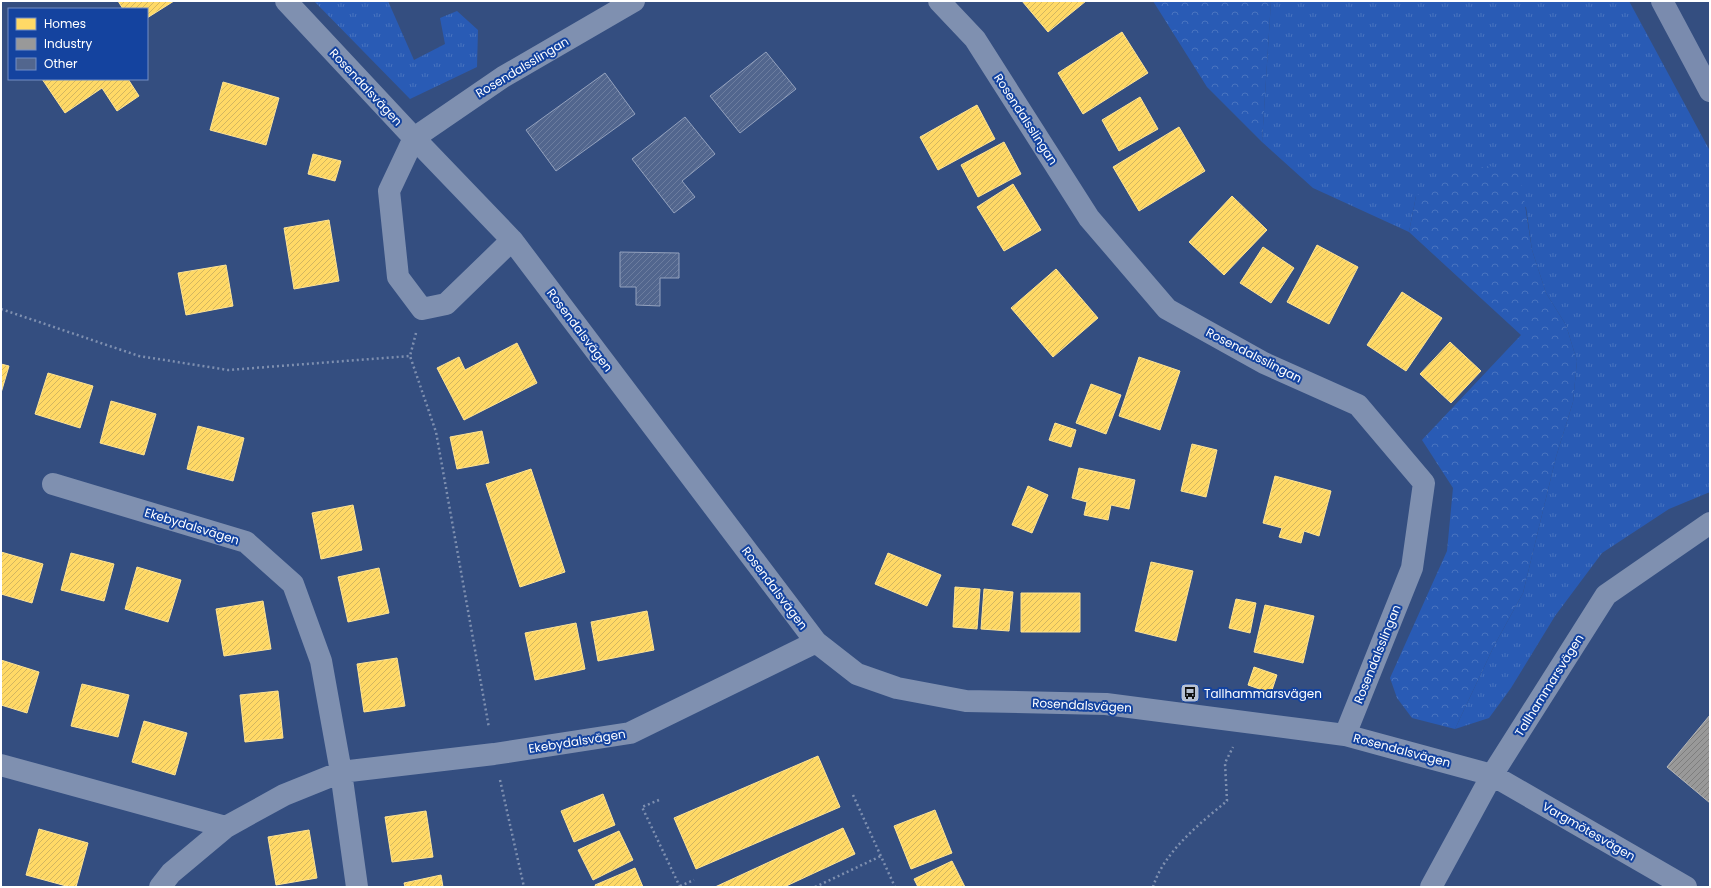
<svg xmlns="http://www.w3.org/2000/svg" width="1711" height="888" viewBox="0 0 1711 888" font-family="Poppins,sans-serif">
	<defs>
		<pattern id="grass-tufts" width="24" height="20" patternUnits="userSpaceOnUse"><rect width="24" height="20" fill="#295bb5"/><path d="M3 7l-1-3M5 7V3M7 7l1-3M15 17l-1-3M17 17v-4M19 17l1-3" fill="none" stroke="#4974c0"/></pattern>
		<pattern id="forest-crowns" width="20" height="18" patternUnits="userSpaceOnUse"><rect width="20" height="18" fill="#295bb5"/><path d="M2 6a3 3 0 1 1 6 0M12 15a3 3 0 1 1 6 0" fill="none" stroke="#4974c0"/></pattern>
		<pattern id="homes-hatch" width="6" height="6" patternUnits="userSpaceOnUse"><rect width="6" height="6" fill="#ffd966"/><path d="M-1 1l2-2M0 6l6-6M5 7l2-2" fill="none" stroke="#d2b660"/></pattern>
		<pattern id="industry-hatch" width="6" height="6" patternUnits="userSpaceOnUse"><rect width="6" height="6" fill="#999"/><path d="M-1 1l2-2M0 6l6-6M5 7l2-2" fill="none" stroke="#7e7e7e"/></pattern>
		<pattern id="building-hatch" width="6" height="6" patternUnits="userSpaceOnUse"><rect width="6" height="6" fill="#52668e"/><path d="M-1 1l2-2M0 6l6-6M5 7l2-2" fill="none" stroke="#6c7d9f"/></pattern>
	</defs>
	<rect width="100%" height="100%" fill="#344e80"/>
	<path fill="url(#grass-tufts)" d="M314,1H388L414,60L445,44L440,18L457,11L478,30L477,67L410,99Z
		M1271,1H1629L1710,151V492L1669,509L1602,553L1555,616L1511,688L1489,718L1455,729L1494,646L1523,593L1556,457L1573,402L1577,361L1566,325L1546,293L1532,250L1526,207L1416,196L1409,232L1313,188L1262,142Z"/>
	<path fill="url(#forest-crowns)" d="M1153,1H1271L1262,142L1207,87Z
		M1489,166L1520,173L1532,250L1546,293L1566,325L1577,361L1573,402L1556,457L1523,593L1494,646L1455,729L1412,718L1397,698L1390,678L1447,551L1453,488L1422,440L1521,335L1409,232L1416,196L1445,173Z"/>
	<path fill="url(#homes-hatch)" stroke="#ffe494" d="M118,1H174L147,18V9H123Z
		M1022,1H1086L1048,32Z
		M1122,32L1148,73L1083,114L1058,73Z
		M42,79H128L139,96L117,111L102,88L65,113Z
		M223,82L279,98L266,145L210,130Z
		M1140,97L1158,129L1119,151L1102,120Z
		M977,105L995,139L938,170L920,137Z
		M1179,127L1205,171L1139,211L1113,167Z
		M1004,142L1021,174L978,197L961,165Z
		M313,154L341,161L335,181L308,174Z
		M1013,184L1041,230L1004,251L977,207Z
		M1232,196L1267,230L1224,275L1189,242Z
		M329,220L339,281L294,289L284,228Z
		M1317,245L1358,267L1329,324L1287,302Z
		M1263,247L1294,268L1271,303L1240,283Z
		M226,265L233,306L186,315L178,273Z
		M1056,269L1098,318L1053,357L1011,308Z
		M1402,292L1442,318L1406,371L1367,345Z
		M1450,342L1481,371L1451,403L1420,374Z
		M517,343L537,383L464,420L437,368L459,357L465,370Z
		M1139,357L1180,371L1160,430L1119,416Z
		M1,364L9,366L1,393Z
		M48,373L93,386L80,428L35,414Z
		M1091,384L1121,395L1106,434L1076,423Z
		M111,401L156,414L144,455L100,443Z
		M1055,423L1076,430L1071,447L1049,440Z
		M198,426L244,438L233,481L187,469Z
		M482,431L489,463L457,469L450,437Z
		M1192,444L1217,450L1206,497L1181,491Z
		M1079,468L1135,480L1129,509L1111,505L1108,520L1084,515L1087,502L1072,498Z
		M531,469L565,572L520,587L486,484Z
		M1275,476L1331,491L1319,536L1304,531L1301,543L1279,537L1282,528L1263,523Z
		M1028,486L1048,495L1032,533L1012,525Z
		M353,505L362,550L321,559L312,513Z
		M1,552L43,564L32,603L1,594Z
		M71,553L114,564L104,601L61,590Z
		M888,553L941,575L927,606L875,584Z
		M1151,562L1193,571L1176,641L1135,631Z
		M137,567L181,580L168,622L125,609Z
		M379,568L389,613L348,622L338,577Z
		M955,587L980,589L977,629L953,627Z
		M984,589L1013,592L1009,631L981,629Z
		M1021,593H1080V632H1021Z
		M1236,599L1256,603L1250,633L1229,628Z
		M263,601L271,649L224,656L216,609Z
		M1265,605L1314,616L1303,663L1254,652Z
		M647,611L654,650L598,661L591,622Z
		M576,623L585,669L535,680L525,633Z
		M397,658L405,706L364,712L357,664Z
		M1,660L39,672L27,713L1,705Z
		M1254,667L1277,675L1271,693L1248,685Z
		M82,684L129,695L118,737L71,726Z
		M278,691L283,738L245,742L240,695Z
		M144,721L187,733L175,775L132,762Z
		M818,756L840,807L696,869L674,818Z
		M603,794L615,825L574,842L561,811Z
		M935,810L952,853L911,869L894,826Z
		M426,811L433,857L392,862L385,817Z
		M843,828L855,854L784,887H715Z
		M39,829L88,843L76,887H70L26,875Z
		M309,830L317,878L276,885L268,837Z
		M619,831L633,860L593,880L578,850Z
		M952,861L965,887H918L914,879Z
		M635,868L643,887H596L595,885Z
		M441,875L443,887H405L404,883Z"/>
	<path fill="url(#industry-hatch)" stroke="#b8b8b8" d="M1710,715V803L1667,767Z"/>
	<path fill="url(#building-hatch)" stroke="#94a2be" d="M766,52L796,89L740,133L710,96Z
		M605,73L635,114L556,171L526,130Z
		M685,117L715,154L682,181L695,197L674,213L632,159Z
		M620,252L679,253V278H660V306L636,305V287H620Z"/>
	<g fill="none" stroke-linecap="round" stroke-linejoin="round">
		<path stroke="#7f90b0" stroke-width="2.5" stroke-dasharray="2 3" stroke-linecap="butt" d="M1,309L139,356L228,370L410,356
			M416,333L410,356L436,432L489,728
			M500,780L524,887
			M853,795L895,887
			M659,800L642,807L680,887
			M680,886L694,880
			M815,887L881,856
			M1153,887C1163,853 1200,823 1227,801L1225,763L1233,747"/>
		<path stroke="#7f90b0" stroke-width="22" d="M286,1L414,138L512,240L816,642L857,674L897,688L966,701L1106,704L1345,735L1492,775L1686,887
			M939,1L975,39L1089,218L1167,309L1264,363L1358,405L1424,483L1412,568L1345,735
			M512,240L446,304L422,309L398,277L389,191L414,138L503,77L634,1
			M53,484L246,542L293,584L321,661L341,772L357,887
			M1,765L226,827
			M160,887L171,873L226,827L284,795L341,772L494,754L630,733L816,642
			M1431,887L1492,775L1606,595L1710,523"/>
		<path stroke="#7a8bae" stroke-width="22" d="M1662,1L1710,91"/>
	</g>
	<defs>
		<g id="bus-square" transform="scale(1)"><rect x="-9" y="-9" width="18" height="18" rx="4" fill="#b8c1d3" stroke="#14439f"/><path d="M-5-6H5V4H4V6H2V4H-2V6H-4V4H-5ZM-3.5-4V0h7V-4ZM-3.5 1.2v1.5H-2V1.2ZM2 1.2v1.5H3.5V1.2Z" fill="#111"/></g>
	</defs>
	<g fill-rule="evenodd">
		<use href="#bus-square" x="1190" y="693"/>
	</g>
	<g text-anchor="middle" dominant-baseline="central" stroke-width="4" stroke-linejoin="round" paint-order="stroke">
		<g font-size="12" fill="#fff" stroke="#14439f">
			<text transform="translate(522 67) rotate(-31)">Rosendalsslingan</text>
			<text transform="translate(366 87) rotate(47)">Rosendalsvägen</text>
			<text transform="translate(1026 119) rotate(57)">Rosendalsslingan</text>
			<text transform="translate(580 330) rotate(53)">Rosendalsvägen</text>
			<text transform="translate(1254 355) rotate(27)">Rosendalsslingan</text>
			<text transform="translate(192 526) rotate(17)">Ekebydalsvägen</text>
			<text transform="translate(775 588) rotate(53)">Rosendalsvägen</text>
			<text transform="translate(1377 654) rotate(-68)">Rosendalsslingan</text>
			<text transform="translate(1549 685) rotate(-58)">Tallhammarsvägen</text>
			<text transform="translate(1082 705) rotate(3)">Rosendalsvägen</text>
			<text transform="translate(577 741) rotate(-9)">Ekebydalsvägen</text>
			<text transform="translate(1402 750) rotate(15)">Rosendalsvägen</text>
			<text transform="translate(1589 831) rotate(30)">Vargmötesvägen</text>
		</g>
		<g font-size="12" fill="#fff" stroke="#14439f" text-anchor="start">
			<text x="1204" y="693">Tallhammarsvägen</text>
		</g>
	</g>
	<rect width="1711" height="888" fill="none" stroke="#ffffff" stroke-width="4"/>
	<rect x="8" y="8" width="140" height="72" fill="#14439f" stroke="#728ec5"/>
	<rect x="16" y="18" width="20" height="12" fill="#ffd966" stroke="#728ec5"/>
	<text x="44" y="28" font-size="12" fill="#ffffff">Homes</text>
	<rect x="16" y="38" width="20" height="12" fill="#999999" stroke="#728ec5"/>
	<text x="44" y="48" font-size="12" fill="#ffffff">Industry</text>
	<rect x="16" y="58" width="20" height="12" fill="#52668e" stroke="#728ec5"/>
	<text x="44" y="68" font-size="12" fill="#ffffff">Other</text>
</svg>
